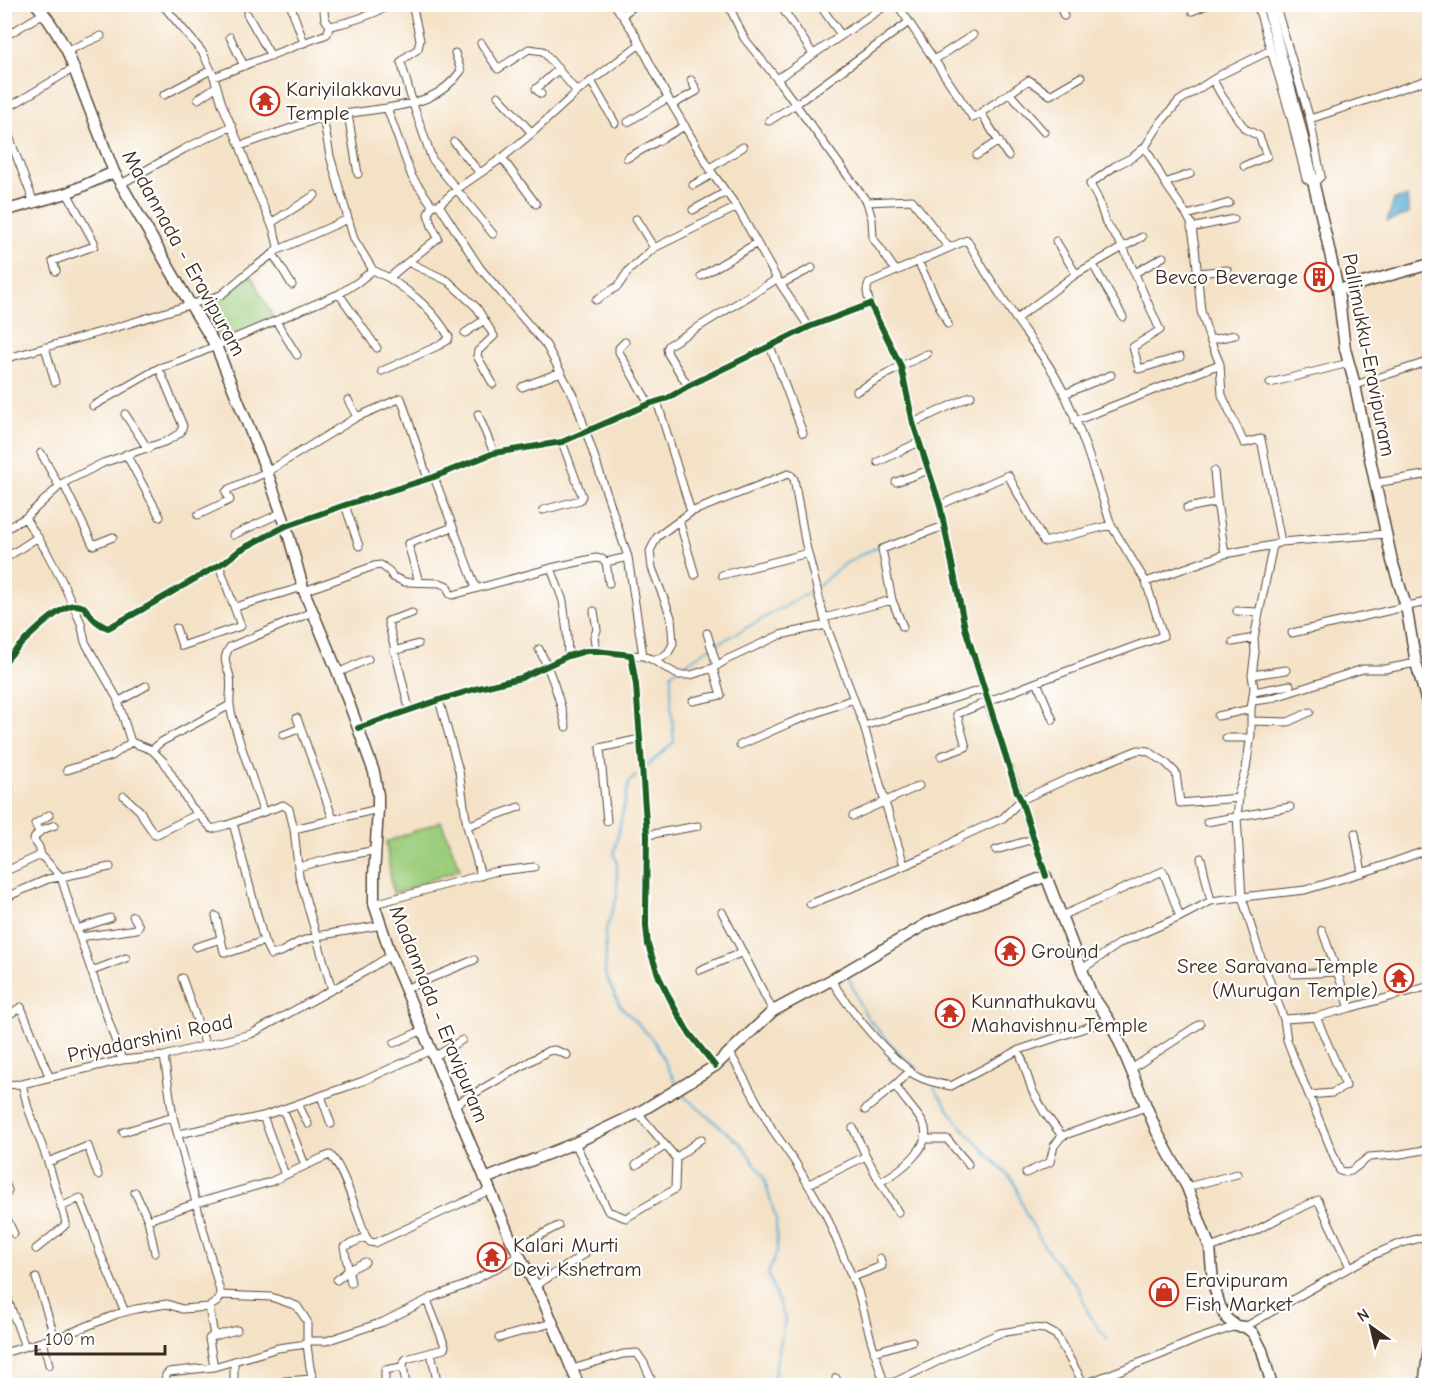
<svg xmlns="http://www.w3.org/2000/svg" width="1434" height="1390" viewBox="0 0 1434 1390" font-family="'Comic Neue',sans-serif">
	<rect width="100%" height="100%" fill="#fff"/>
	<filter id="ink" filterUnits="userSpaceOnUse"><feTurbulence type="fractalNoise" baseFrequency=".0167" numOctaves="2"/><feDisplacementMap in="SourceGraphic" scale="12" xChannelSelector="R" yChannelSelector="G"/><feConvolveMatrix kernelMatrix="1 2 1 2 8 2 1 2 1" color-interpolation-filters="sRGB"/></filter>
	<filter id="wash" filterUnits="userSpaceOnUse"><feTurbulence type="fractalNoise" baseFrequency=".008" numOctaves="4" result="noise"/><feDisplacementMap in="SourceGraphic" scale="24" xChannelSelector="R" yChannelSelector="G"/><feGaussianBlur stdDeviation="1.35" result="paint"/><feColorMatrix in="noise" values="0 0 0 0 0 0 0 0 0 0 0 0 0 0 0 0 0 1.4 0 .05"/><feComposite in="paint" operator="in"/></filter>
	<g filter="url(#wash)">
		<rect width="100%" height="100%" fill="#f4e2c7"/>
		<path fill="#9ccd7d" stroke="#6c7c4e" stroke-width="1.5" d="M251,275L273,318L221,339L201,304Z
			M441,821L460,869L393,894L386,842Z"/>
		<path fill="#56add3" stroke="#486c78" stroke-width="1.5" d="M1407,197L1409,214L1387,221L1394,200Z"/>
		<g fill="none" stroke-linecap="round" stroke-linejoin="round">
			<path stroke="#56add3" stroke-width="2" d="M819,586C849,555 877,547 917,532
				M648,765L674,742L671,705V674L703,652L814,590
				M636,776L629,782L614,853L617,862V897L605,933L606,950L605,974L619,1004L654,1041L677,1085
				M849,978L859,1003L870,1021L907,1061L918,1069
				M934,1088L959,1124L1014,1182L1025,1212L1043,1244L1060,1268L1077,1285L1090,1317L1108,1340
				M680,1093L742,1145L763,1175L776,1219L777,1251L768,1274L785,1319L772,1386"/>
		</g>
	</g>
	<g filter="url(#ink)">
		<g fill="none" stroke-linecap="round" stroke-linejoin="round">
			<g stroke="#574637" stroke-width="9">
				<path id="street" d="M162,4L203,53L214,77L222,104L240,146L323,117L387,108L412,177L432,205H439L457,189L502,158L532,133L577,92L640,44
					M290,4L304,43
					M323,4L325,19L330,26C353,22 373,14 394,4
					M412,4L420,40L418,49L406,57L401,62L413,104L432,159L493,234
					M614,4L635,34L668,98L713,174L737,207L777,279L809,327
					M728,4L744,38L777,79L867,202L872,219L873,238L896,271
					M819,4L841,35
					M897,4L973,118L1029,80L1050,95L1081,77
					M1059,4L1064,16
					M1257,4L1291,118L1306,179L1314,183L1321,176L1310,119L1275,4
					M783,9L813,54
					M1192,11L1209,4
					M247,14L271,56
					M622,15L637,4
					M4,37L44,13
					M230,37L244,66
					M481,43L498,69L529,49L543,51L577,92
					M67,51L101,36
					M934,60L973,35
					M214,77L327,34L330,26
					M777,79L888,4
					M1213,80L1222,96L1245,129L1259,136L1267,156L1244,166
					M591,81L615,123
					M1009,93L1044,132
					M541,94L536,89L559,69
					M164,95L211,70
					M498,96L532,133
					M198,99L217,86
					M672,105L697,91L691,80
					M387,108C418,103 441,98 461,71L455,53
					M4,110L74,68
					M981,113L1008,156
					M348,114L358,174
					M1310,119L1430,79
					M769,121L796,104L909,22
					M628,122L668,98
					M4,123L34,203
					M454,142L480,173
					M1145,147L1165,183L1187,215L1191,223L1195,247L1201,311L1210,340L1220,364L1222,395L1244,443L1261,439L1281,542
					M977,155L999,141
					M502,158L536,204
					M627,158L685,126
					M710,168L743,147
					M1165,183L1190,174
					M121,184L184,149L232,126
					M693,185L713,174
					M867,202L912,200L949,248
					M439,205L480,268L546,345L575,399L628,557L643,656
					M693,210L726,192
					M1187,215L1229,203
					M636,219L654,248
					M271,223L315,195
					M1191,228L1234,219
					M1142,237L1123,247L1160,330L1133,347L1139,369L1180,357
					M1056,241L1076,274
					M276,251L348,219
					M273,254L292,285
					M918,261L948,324
					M408,262L438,238L432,226L428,214L432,205
					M1093,265L1123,317
					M373,270L389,278L408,262L448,281L477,308L494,336L478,351L477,356L493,384
					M56,271L53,261L94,246V242L67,193
					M1135,273L1163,257
					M1198,273L1227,270
					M701,276L757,243
					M781,284L812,268
					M339,294L377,348
					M596,300L618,286L629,270L654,248L737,207
					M870,304C868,297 865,290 869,283L967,240L985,271L1016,319L1076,274L1123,247L1106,223L1098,199L1090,184L1115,166L1133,157L1145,147L1161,122L1179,101L1222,74L1271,50
					M1016,319C1033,343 1052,367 1064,393C1084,436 1097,481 1111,525
					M276,321L297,355
					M465,333L484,320
					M1210,340L1235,335
					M625,342L619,348V352L649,404
					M770,346L803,433
					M45,347L55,382
					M4,359L111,329L221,295L252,269L273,254L278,247L274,230L254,185L240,146
					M382,371L440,345L448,340L449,337C434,310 414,295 389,278
					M1270,383L1349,363
					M1355,385L1427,362
					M688,386L668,354L667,349L669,345L777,279
					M522,387L561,372
					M857,391L901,366L927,354
					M1064,394L1111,375
					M348,400L357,417
					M657,401L691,512
					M93,406L159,368
					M125,414L148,449
					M478,414L494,453
					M1075,421L1220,364
					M913,423L971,396
					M41,453L59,486
					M126,454L160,517
					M878,462L919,442
					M1214,471L1217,502L1225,554
					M434,477L476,588
					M896,482L929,470
					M63,483L93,545L113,537
					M1375,483L1430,474
					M345,505L359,546
					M940,505L1008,475L1044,542L1111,525L1146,582L1225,554L1273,545L1281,542L1386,534
					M1187,508L1217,502
					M543,510L580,500L582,496L562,442
					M198,515L230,500L226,492L229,489L267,472L357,417L401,398L428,479
					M25,518L45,549L62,581L81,623L85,642L117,698L131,742L152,750L164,762L190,805L212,829L227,825L283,805L289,809L294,829L378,809
					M679,520L695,575
					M4,530L25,518L63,483L103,463L167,441L180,433L183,426L159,368L180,361L339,294L358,282L373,270L354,239L330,156L323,117
					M233,535L281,513
					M4,559L38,537
					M606,562L609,583
					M551,568L563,601L567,633L568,656
					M722,575L808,553
					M419,582L408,544L453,527
					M304,591L374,566L381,565L389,571L393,577L405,582L440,583L447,586L450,594L453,595L551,568L596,558L602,559L606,562L628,557
					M892,600L903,627
					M235,607L303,587
					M594,611L597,630L594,637L596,651
					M1237,611L1259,612
					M824,618L892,600L882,549L944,526
					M176,628L182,646L241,626L219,565
					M707,633L717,666
					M1292,633L1430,601
					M1233,642L1254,638
					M539,649C552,674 560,700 566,727
					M394,651L418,644
					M631,655L643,656L651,659H659L668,653L673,644L671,617L652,568L650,551L657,537L691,512L788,474L791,475L794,479L805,541L826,625L864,726L885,802L904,865
					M651,659L678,675H691L713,668L728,659L780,635L826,625
					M4,663C15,649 58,606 74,605C78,605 81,606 84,607C91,616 96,624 108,628L143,609L226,561L240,550L286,526L345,505L434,477L494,453L562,442L649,404L668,398L688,386L809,327L870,304L901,366L913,423L940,505L965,628L986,694
					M338,673L368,659
					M1252,675L1286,670
					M1037,682L1053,720
					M1254,692L1290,685
					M439,700L459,771L467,826L481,876
					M693,701L721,695L713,668
					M1253,701L1269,699L1363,669H1385L1416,663
					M118,702L146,686
					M409,709L388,621L412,613
					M990,709L1046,876
					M1218,716L1251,709
					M297,718L333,819
					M1251,721L1288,722L1310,712
					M864,726L984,689
					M358,728L439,700L475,689L521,678L568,656L586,651H596L631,655L636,685L647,835L646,911V926L648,945L659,977L673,1005L687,1030L715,1066
					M283,735L301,728
					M1226,738H1250
					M740,745L790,723L853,699
					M152,750L161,742L230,705
					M941,756L966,747L957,714L1037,682L1163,636L1146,582
					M67,770L112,756L131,742
					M4,775L9,785L4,786
					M124,796L140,811L146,822L155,835L198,814
					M263,811C255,786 246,761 238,736C235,726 231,715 230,705C229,696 232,687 230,677C227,664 221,660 230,647L312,612
					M853,816L919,786
					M607,821L600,748L640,739
					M1207,822L1290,807
					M233,823L264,941L271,955L281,952L299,942L317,936L382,925
					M55,825C47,828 36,831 34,840L39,847L41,855L61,877L110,867
					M467,826L519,807
					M294,829L299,876L332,990
					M39,832L35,824L49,815
					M1355,833L1362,873
					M647,835L698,826
					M1430,849L1374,869L1305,890L1242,897L1260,955L1284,1019L1287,1040L1295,1061L1340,1171L1345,1172L1351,1171L1369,1157L1395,1155L1430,1149
					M996,850L1033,839
					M1201,858L1211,901
					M298,867L335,858L376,850
					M4,872L41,855
					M4,898L48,879L61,877L77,929L122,1060
					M374,904L493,872L534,867
					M810,904L857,886L938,851L963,836L1003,818L1021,800L1076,775L1138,750L1148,751L1166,763L1176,773L1180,803L1239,798V791L1246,769L1251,734V709L1254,688L1252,675L1255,652L1254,638L1273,545
					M722,912L773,1011
					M216,916L224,952H231L264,941
					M1061,916L1163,871L1180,917L1211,901L1242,897L1237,816L1239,798
					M77,929L110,918
					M1322,930L1350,1008L1430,986
					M80,937L137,929L139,926L133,916
					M196,947L221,939
					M1082,969L1122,942L1180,917
					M700,970L743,952
					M92,971L126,958
					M1294,974L1337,972
					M182,978L206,1046
					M831,980C850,1009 872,1037 897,1060C903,1065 909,1071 915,1075C926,1081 939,1084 951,1086L1019,1050L1109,1020
					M405,989L474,960
					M7,1016L21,1007L49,1076
					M1284,1019L1316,1017
					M394,1043L423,1030
					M1019,1050L1032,1090L1044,1112L1062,1136
					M730,1053L772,1129L795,1162L826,1215L858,1291L871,1340L885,1386
					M164,1056L173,1117L221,1295
					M434,1057L462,1040
					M1131,1069L1200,1024
					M22,1084L28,1108L48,1162L65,1219L66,1224L62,1228L36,1249
					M4,1085L22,1084L122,1060L164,1056L251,1034L366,971L391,955
					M1309,1095L1332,1093L1346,1086L1316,1017L1350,1008
					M321,1096L331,1124
					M298,1104L308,1124
					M454,1105L548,1051L555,1050L567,1055
					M283,1109L305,1165
					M865,1110L895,1085
					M263,1116L285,1175
					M853,1128L866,1156
					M123,1132L173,1117
					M179,1134L263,1116L363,1081L431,1050
					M925,1139H947L968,1164
					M575,1143L608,1211L626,1218L675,1189L676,1158L638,1113
					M676,1158L701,1139
					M48,1162L88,1146L98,1175
					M636,1165L665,1146
					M1026,1173L1050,1162L1054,1146L1062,1136L1146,1107
					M4,1181L8,1190L4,1199
					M880,1182L898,1212
					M809,1184L866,1156L880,1182C897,1173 936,1146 923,1123C915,1110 903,1099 895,1085L910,1071
					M1187,1187L1237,1174
					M135,1192L148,1220L197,1203L270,1182L322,1158L330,1155C343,1166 359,1219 366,1237L370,1242L375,1243L490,1190
					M61,1207L80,1198L93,1230L100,1253L125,1312
					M4,1212L14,1234
					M148,1220L155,1253
					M515,1248L558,1226
					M1210,1248L1253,1232L1283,1216L1318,1200L1350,1267
					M853,1277L882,1266L880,1258
					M36,1278L55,1338
					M337,1280L349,1270L365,1262
					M351,1283L344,1247L366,1237
					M535,1286L585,1254
					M8,1300L25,1347
					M209,1307L214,1336L211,1337L209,1339L214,1367
					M1245,1327C1271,1312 1297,1297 1322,1283C1357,1263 1390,1243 1430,1236
					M214,1336L237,1330
					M499,1338L552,1323
					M43,1341L49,1365
					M307,1344C309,1358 309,1374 317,1386
					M431,1352L437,1381
					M874,1352L912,1341
					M4,1353L70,1333L117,1314L136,1309L167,1304L182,1309L209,1307L218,1301L221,1295L271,1297L297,1306L307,1321V1341
					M234,1361V1386
					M403,1365L406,1386
					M572,1369L623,1354L637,1353L644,1363L654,1386
					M836,1378L839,1386
					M882,1385L897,1381L957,1352L1000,1333L1031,1328L1045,1329L1056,1335L1084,1384
					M1082,1385L1160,1355L1195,1340L1236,1326
					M164,1386L166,1375L169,1372L214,1367L278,1348L307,1344V1341H326L383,1322L433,1297L463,1286L519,1256
					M284,1386L285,1381L312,1379
					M385,1386V1370L401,1367L406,1359L410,1358L444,1349L445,1346L427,1300"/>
			</g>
			<g stroke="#574637" stroke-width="13">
				<path id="secondary" d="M36,4C49,18 58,35 67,51L114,172L190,304L216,346L267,472L286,526L304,591L338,673L374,772L378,795V809L374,875V904L391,955L511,1240L543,1300L579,1386
					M1267,4L1299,122L1327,240L1338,290L1345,349L1355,385L1366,440L1392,561L1406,606L1416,663L1430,713
					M4,211L67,193L114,172
					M1338,290L1430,264
					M485,1179L575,1143L638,1113L715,1066L773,1011L831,980L928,923L1046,876L1091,993L1109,1020L1119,1041L1157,1132L1187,1187L1210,1248L1213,1283L1220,1306L1227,1319L1236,1326L1245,1327L1253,1333L1262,1350L1272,1386
					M1424,1386L1430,1340"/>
			</g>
			<use href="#street" stroke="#fff" stroke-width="7"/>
			<use href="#secondary" stroke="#fff" stroke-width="10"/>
			<g stroke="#574637" stroke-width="9" stroke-linecap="butt">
				<path id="street-bridge" d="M986,694L990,709"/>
			</g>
			<use href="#street-bridge" stroke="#fff" stroke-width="7"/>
			<g stroke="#fff" stroke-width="10">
				<path id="cycleway" d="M4,663C15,649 58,606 74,605C78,605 81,606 84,607C91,616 96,624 108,628L143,609L226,561L240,550L286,526L345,505L434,477L494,453L562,442L649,404L668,398L688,386L809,327L870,304L901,366L913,423L940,505L965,628L1017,792L1021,800L1046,876
					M358,728L439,700L475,689L521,678L568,656L586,651H596L631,655L636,685L647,835L646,911V926L648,945L659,977L673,1005L687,1030L715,1066"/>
			</g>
			<use href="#cycleway" stroke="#1b5e20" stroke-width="6"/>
		</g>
	</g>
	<defs>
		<g id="temple-ring" transform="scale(1.5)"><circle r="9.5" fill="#fff" stroke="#c8321e" stroke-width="1.5"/><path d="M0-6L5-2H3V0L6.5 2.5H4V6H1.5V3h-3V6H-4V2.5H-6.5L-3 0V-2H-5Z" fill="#c8321e"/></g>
		<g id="building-ring" transform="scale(1.5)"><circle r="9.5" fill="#fff" stroke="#c8321e" stroke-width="1.5"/><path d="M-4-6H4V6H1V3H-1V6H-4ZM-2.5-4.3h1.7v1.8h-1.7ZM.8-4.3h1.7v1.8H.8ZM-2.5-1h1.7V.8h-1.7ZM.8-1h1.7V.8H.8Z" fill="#c8321e"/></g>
		<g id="shop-ring" transform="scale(1.5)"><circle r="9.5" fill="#fff" stroke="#c8321e" stroke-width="1.5"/><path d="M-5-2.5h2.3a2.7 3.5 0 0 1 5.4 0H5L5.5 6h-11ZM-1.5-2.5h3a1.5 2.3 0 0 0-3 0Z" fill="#c8321e"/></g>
	</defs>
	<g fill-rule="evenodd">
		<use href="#temple-ring" x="265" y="101"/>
		<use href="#building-ring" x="1319" y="277"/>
		<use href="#temple-ring" x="1010" y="951"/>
		<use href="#temple-ring" x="1399" y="978"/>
		<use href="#temple-ring" x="950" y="1013"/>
		<use href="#temple-ring" x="492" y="1257"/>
		<use href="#shop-ring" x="1164" y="1292"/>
	</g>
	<g text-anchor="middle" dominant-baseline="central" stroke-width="4.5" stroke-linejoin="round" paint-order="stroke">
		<g font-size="21" fill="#3b2a1e" stroke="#fff" text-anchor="start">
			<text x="286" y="89">Kariyilakkavu<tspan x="286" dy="24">Temple</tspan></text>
			<text x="1298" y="277" text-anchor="end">Bevco Beverage</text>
			<text x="1031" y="951">Ground</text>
			<text x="1378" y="966" text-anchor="end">Sree Saravana Temple<tspan x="1378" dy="24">(Murugan Temple)</tspan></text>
			<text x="971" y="1001">Kunnathukavu<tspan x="971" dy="24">Mahavishnu Temple</tspan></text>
			<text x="513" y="1245">Kalari Murti<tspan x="513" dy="24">Devi Kshetram</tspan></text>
			<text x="1185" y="1280">Eravipuram<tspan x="1185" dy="24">Fish Market</tspan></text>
		</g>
		<g font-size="21" fill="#3b2a1e" stroke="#fff">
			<text transform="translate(184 253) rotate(61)">Madannada - Eravipuram</text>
			<text transform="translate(1369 355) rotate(79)">Pallimukku-Eravipuram</text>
			<text transform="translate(439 1014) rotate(68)">Madannada - Eravipuram</text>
			<text transform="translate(150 1038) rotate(-12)">Priyadarshini Road</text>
		</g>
	</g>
	<rect width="1434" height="1390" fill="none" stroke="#fff" stroke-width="24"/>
	<g transform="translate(1371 1327) rotate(326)" stroke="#ffffff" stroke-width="4.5" paint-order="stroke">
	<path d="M0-4.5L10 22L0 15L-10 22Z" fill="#3b2a1e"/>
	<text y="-9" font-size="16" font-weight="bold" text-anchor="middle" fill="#3b2a1e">N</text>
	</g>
	<path d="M36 1345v9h129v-9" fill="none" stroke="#3b2a1e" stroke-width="3"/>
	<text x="45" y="1345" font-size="18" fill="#3b2a1e" stroke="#ffffff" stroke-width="4.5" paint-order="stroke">100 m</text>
</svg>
